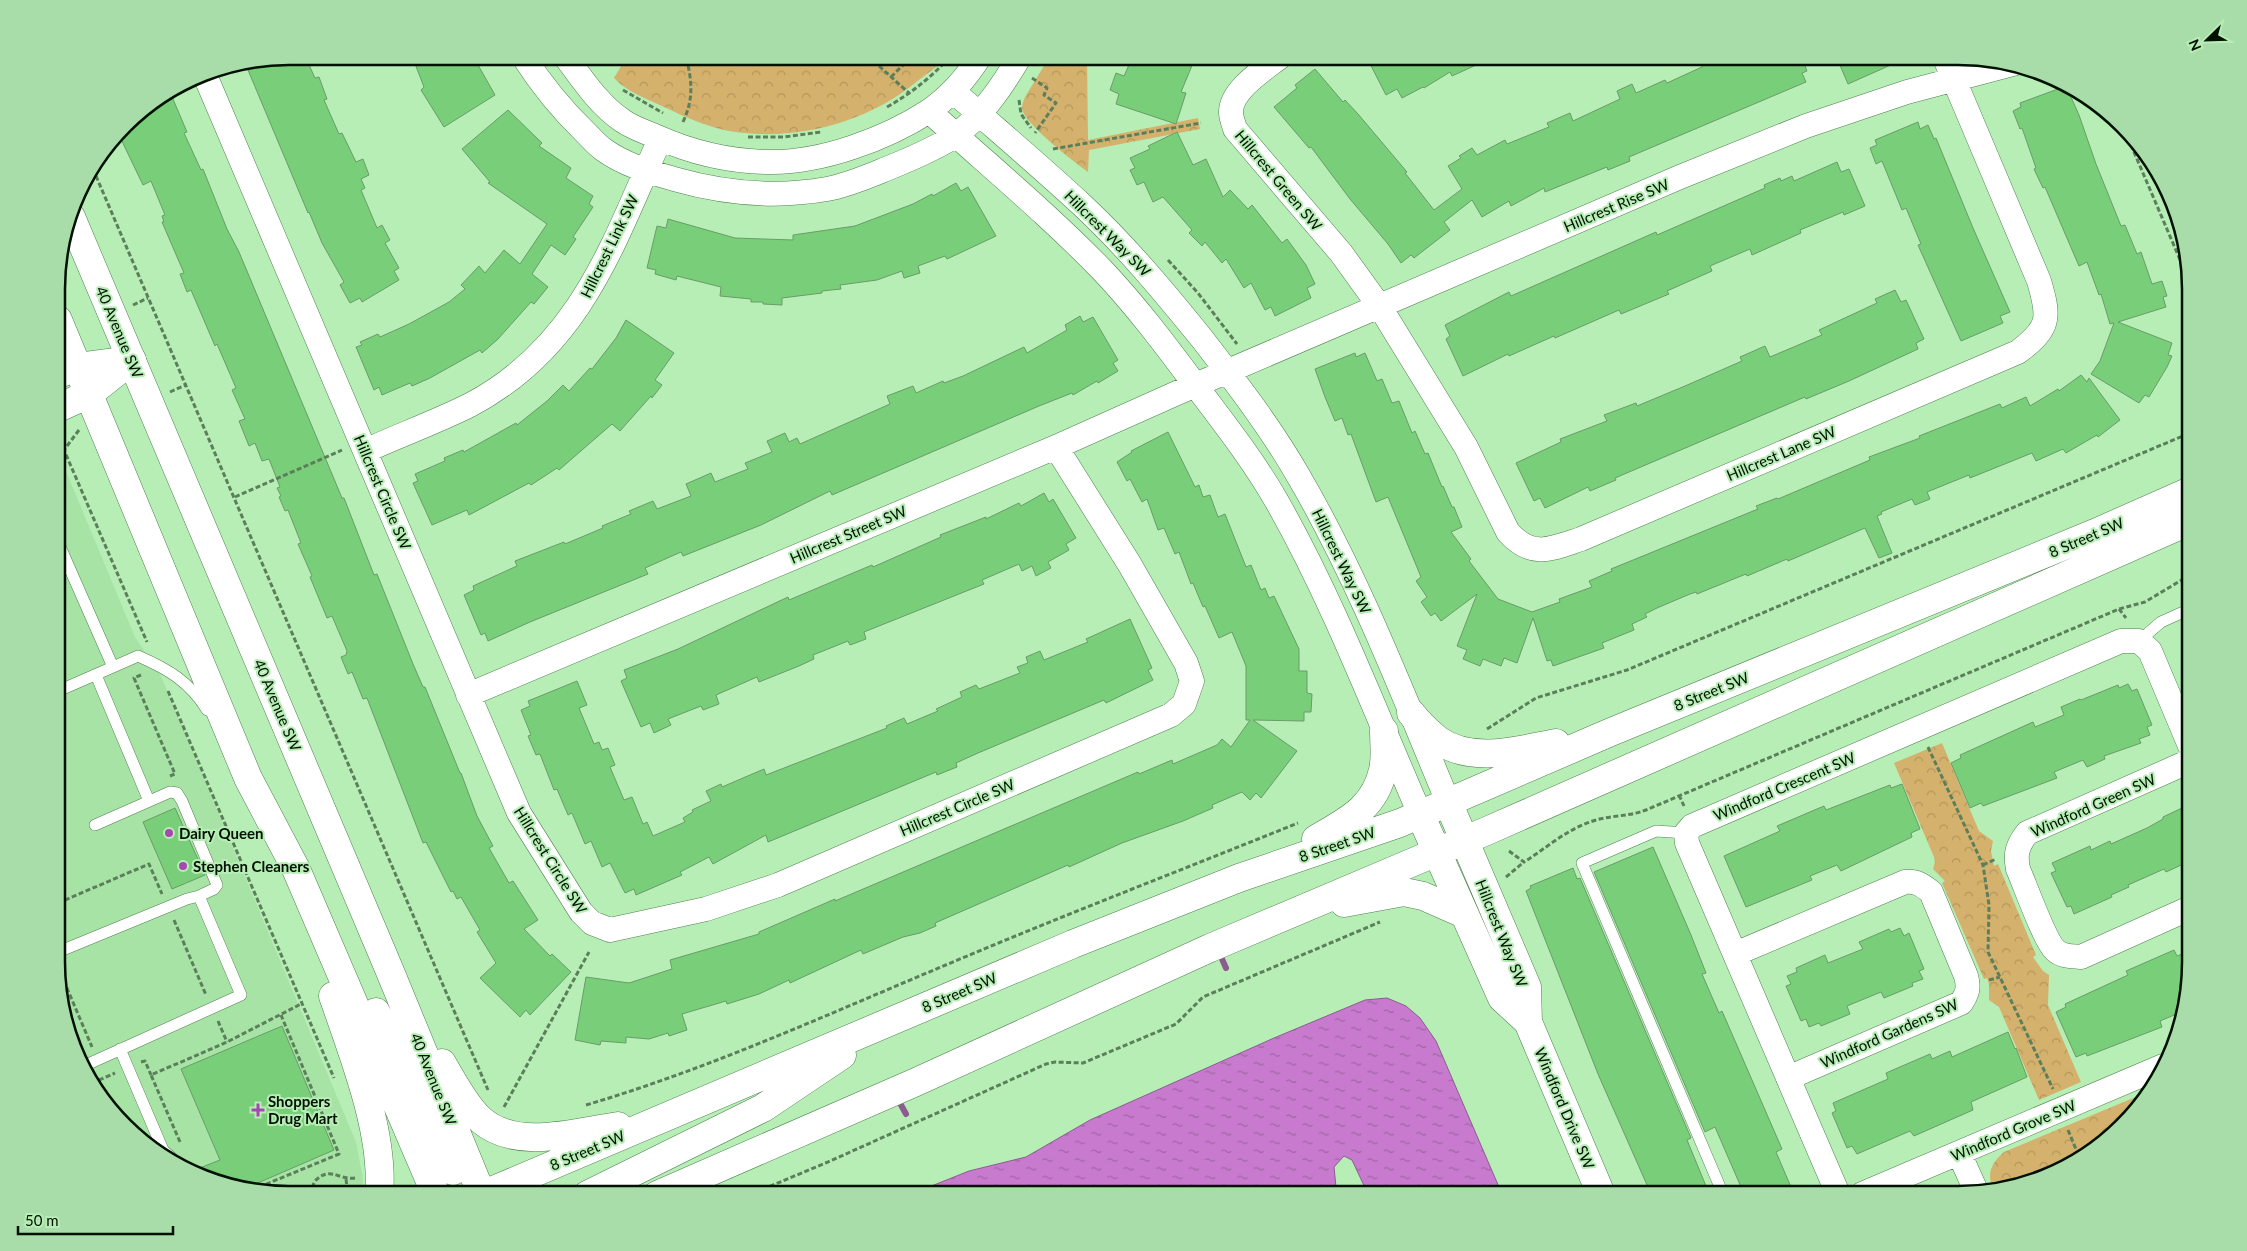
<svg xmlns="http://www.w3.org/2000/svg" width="2247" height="1251" viewBox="0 0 2247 1251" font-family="Lato,sans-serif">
	<defs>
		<pattern id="park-crowns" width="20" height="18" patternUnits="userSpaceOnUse" patternTransform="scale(1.25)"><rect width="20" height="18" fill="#d4b16c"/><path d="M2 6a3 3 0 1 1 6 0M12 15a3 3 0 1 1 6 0" fill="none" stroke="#b4975c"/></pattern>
		<pattern id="water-ripples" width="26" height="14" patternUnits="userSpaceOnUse" patternTransform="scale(1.25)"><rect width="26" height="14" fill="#c87bce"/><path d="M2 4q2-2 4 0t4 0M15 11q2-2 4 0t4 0" fill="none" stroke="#a063a5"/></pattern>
	</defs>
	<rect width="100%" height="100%" fill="#b7eeb6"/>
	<path fill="#a8e3a6" d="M58,452L135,637L161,676L356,1142L363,1179L361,1195H289L229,1187L173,1164L96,1091L58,992Z"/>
	<path fill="url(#park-crowns)" d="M627,56H947C938,67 925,75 915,83C863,125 789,143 724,130C703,125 683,116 664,107C647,99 627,92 614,78Z
		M1050,56H1087L1088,140L1198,118L1200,129L1089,150L1088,172C1072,160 1031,129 1023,112C1021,107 1023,102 1025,97Z
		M1942,743L1979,831L1993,841L1991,851L1994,866L1998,864L2036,955L2033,957L2043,971L2049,975L2048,1005L2081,1082L2039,1100L1999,1007L1989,1000V984L1987,978L1984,979L1942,883L1945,881L1933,869L1935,862L1934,857L1894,763Z
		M2150,1091L2123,1126L2075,1163L1993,1188C1986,1174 1992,1162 2004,1152Z"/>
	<path fill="url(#water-ripples)" stroke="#8c5b90" d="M1387,998L1406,1006L1420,1018L1436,1041L1502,1194H1368L1352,1160L1344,1156L1334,1167L1336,1187L1334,1194L909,1195L969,1171L1026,1157L1090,1120L1274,1038L1365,1000Z"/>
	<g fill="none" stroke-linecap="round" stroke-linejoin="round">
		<path stroke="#8c5b90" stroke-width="6" d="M1222,959L1226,968
			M901,1105L906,1114"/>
	</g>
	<path fill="#79ce79" stroke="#699c68" d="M289,56H305L315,78L319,77L327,99L324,100L339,134L342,133L356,162L363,159L369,175L361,179L365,188L361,190L377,228L382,225L390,240L385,243L399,268L394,271L399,280L362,302L360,298L350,303L340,285L344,282L322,243L309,212L308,213L248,70L272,60Z
		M412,56H473L495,95L444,127L421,90L424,87Z
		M1133,56H1196L1181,92L1186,93L1176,124L1116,104L1119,94L1110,90L1116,73L1124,76Z
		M1366,56H1496L1452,76L1450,72L1424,88L1423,87L1402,98L1397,89L1386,95Z
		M1709,56H1801L1807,71L1802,73L1806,82L1629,157L1630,161L1608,170L1607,167L1545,192L1544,188L1511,206L1509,201L1482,217L1472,200L1444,222L1450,230L1414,258L1411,255L1401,263L1388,244L1350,199L1311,147L1309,148L1274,107L1297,88L1295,85L1315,69L1343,102L1345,100L1358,114L1407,172L1405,173L1434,210L1462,189L1448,166L1461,158L1459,156L1472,148L1477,155L1505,140L1507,144L1549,127L1547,123L1570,113L1573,121L1620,99L1617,91L1632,84L1636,93L1665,80L1667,83L1702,67L1699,61Z
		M1836,56H1911L1848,84Z
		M2066,86L2079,115L2096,164L2121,226L2125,225L2137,254L2141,252L2152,284L2162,281L2167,296L2163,297L2166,307L2118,322L2172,343L2168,355L2172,356L2167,367L2149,397L2145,395L2139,403L2091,374L2100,361L2114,323L2110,324L2101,294L2099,295L2087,262L2079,266L2045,187L2043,188L2034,169L2036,168L2022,128L2020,129L2013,111L2021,107L2020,103Z
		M170,92L187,132L184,133L201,170L203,169L227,229L239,252L342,498H344L351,516L374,575L377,574L413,664L423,687H425L460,773H461L477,816L493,846L489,848L509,883L513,881L538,920L524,929L550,956L552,954L571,972L530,1015L526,1010L520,1017L480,978L496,963L477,932L480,930L461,897L457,899L453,891L451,892L426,842L423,843L367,698L363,699L352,672L348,674L341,657L346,655L347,651L332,616L327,618L310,577L312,576L298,544L301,543L288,510L285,511L279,497L281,496L277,488L280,487L269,459L262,461L255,443L249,446L239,421L245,419L232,390L236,388L217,344L215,346L191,290L187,292L180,274L184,273L162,222H164L162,216L165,215L151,181L143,185L119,135L135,114Z
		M508,110L542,143L539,146L571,168L566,178L593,196L589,204L593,207L573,237L576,239L565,255L551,245L532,274L548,287L534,304L531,302L498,339L482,353L480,350L430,378L412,386L410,383L382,395L379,387L374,390L356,347L362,345L360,342L378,334L380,337L409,324L449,302L465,289L461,285L479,266L485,273L504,250L520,264L547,224L488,183L490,182L462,149Z
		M1918,122L1920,129L1928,125L1934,139L1936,138L1973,228L2010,312L2000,316L2003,323L1961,341L1918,245L1921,244L1906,208L1902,210L1882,161L1876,164L1870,148L1877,145L1875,140Z
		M1177,132L1193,165L1206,159L1223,197L1230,190L1248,209L1252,205L1282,243L1287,239L1306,265L1315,284L1307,288L1311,298L1275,316L1271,307L1265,310L1251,283L1244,288L1226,259L1222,263L1205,242L1202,246L1189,233L1192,230L1163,197L1153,202L1144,182L1137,185L1130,170L1135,168L1130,158L1150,149L1148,146Z
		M1837,162L1841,172L1849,169L1865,206L1844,215L1843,212L1800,230L1801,233L1752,255L1750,249L1710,266L1712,271L1667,291L1669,294L1621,314L1619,310L1555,338L1554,336L1509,356L1508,354L1463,376L1446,339L1450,336L1445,325L1509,292L1511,296L1656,232L1657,235L1765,188L1764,185L1780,178L1781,181L1792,176L1794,181Z
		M956,183L961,191L968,187L996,236L947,259L945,256L918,266L920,273L904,278L902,271L877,280L840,285L841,289L822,291V293L782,298V305L763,304V302H751V299L720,296L721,287L677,276L676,280L655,274L656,270L647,268L657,226L666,228L668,219L735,238L793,240V235L855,226L913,204L932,194L933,196Z
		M1895,290L1901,302L1906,300L1924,339L1916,343L1918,349L1849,381L1806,399L1805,397L1615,478L1616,480L1590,491L1588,487L1545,508L1540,498L1534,501L1516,463L1561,442L1560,439L1607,421L1604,415L1636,403L1637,406L1685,386L1742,361L1740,357L1765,346L1770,357L1822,335L1819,330L1877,303L1875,299Z
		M1080,316L1083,322L1093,317L1118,360L1113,363L1118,371L1098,383L1097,381L1073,395L1072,393L1039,406L832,495L830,491L761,525L683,556L681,552L645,568L648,574L530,622L488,641L485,633L481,635L464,595L474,590L473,586L517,566L515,561L564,542L565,544L603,528L602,526L631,514L629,511L653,501L657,509L691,496L686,484L711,473L715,482L748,469L745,463L772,452L767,441L785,433L789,442L797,438L800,444L890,404L887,396L913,386L916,393L943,381L944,383L963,376L1024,347L1027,353L1067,330L1065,325Z
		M626,320L674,353L655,380L662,385L652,398L651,396L620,431L612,424L559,470L557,468L531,485L529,483L469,515L467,510L432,525L413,483L418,481L415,474L445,461L444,458L463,450L464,452L516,423L517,425L547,401L563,385L569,391L590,368L592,369L616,338Z
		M1355,353L1356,357L1365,353L1377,381L1382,379L1392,403L1399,401L1412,433L1415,431L1425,454L1428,453L1442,487L1443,486L1452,507H1454L1462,527L1451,532L1471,559L1469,561L1498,599L1532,612L1560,602L1559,599L1592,587L1589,581L1612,571L1611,569L1758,509L1756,506L1777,498L1778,499L1870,460L1869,457L1920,438L1919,436L2000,404L2002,408L2026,397L2030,406L2058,389L2059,391L2081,375L2087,382L2089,378L2120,420L2098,437L2097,435L2066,453L2063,449L2036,461L2032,453L1970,478L1969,475L1927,492L1930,499L1915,505L1912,499L1881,512L1882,514L1877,516L1892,553L1879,558L1865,528L1788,561L1787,559L1747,576L1746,574L1697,594L1696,592L1690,594L1657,608L1645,614L1647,617L1632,624L1634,630L1602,643L1604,648L1553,666L1551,660L1547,661L1533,618L1517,663L1504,658L1501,666L1483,659L1480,666L1463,659L1467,650L1457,646L1477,594L1441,621L1435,613L1431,616L1421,602L1427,597L1416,581L1421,577L1388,497L1376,502L1351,434L1348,435L1342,418L1335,421L1325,397L1315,369Z
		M1168,432L1195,487L1199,485L1203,497L1210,495L1218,517L1225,514L1246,567L1251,565L1261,590L1265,588L1269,598L1274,596L1299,649V671H1307V693L1312,694L1311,712H1304V721L1253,720L1297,751L1261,798L1256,793L1250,800L1242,792L1212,805L1213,808L1183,821L1122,843L1069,867L1068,865L935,923L936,926L920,933L903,937L863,954L861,950L790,983L789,980L759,994L727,1004L726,1001L682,1014L687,1030L669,1036L668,1033L649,1039L626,1037V1043L601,1041L600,1045L575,1040L586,977L629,983L672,969L670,960L759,934V932L835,899V901L1138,772L1139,774L1172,760L1173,764L1217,745L1222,739L1231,747L1250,720H1246V666L1232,632L1219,638L1205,606L1203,607L1193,583L1191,584L1179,552L1175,554L1164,528L1158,530L1147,499L1142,502L1130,479L1127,481L1117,462L1132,452L1131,451Z
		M1044,493L1049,502L1053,499L1076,538L1066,544L1069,550L1048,562L1051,568L1036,576L1032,566L1022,571L1019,564L982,580L984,584L864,632L866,639L850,645L848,641L813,655L814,659L799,666L759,682L757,677L716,695L719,704L703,710L701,706L668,719L671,725L654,733L650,723L641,727L621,681L627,678L624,670L678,649L788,597L789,600L872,565L873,567L941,537L940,535L986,517V519L1019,503L1021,506Z
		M1130,619L1152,668L1148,670L1153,680L1106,703L1104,700L978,753L956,763L957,767L937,775L936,772L768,842L766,835L713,864L709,857L680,872L682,875L636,895L634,889L625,893L610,863L602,867L591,841L585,844L572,813L568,815L557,789L554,790L540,754L536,755L528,736L531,735L521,710L530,706L528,701L577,681L587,705L579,708L594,744L599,742L602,750L608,748L615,765L610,767L624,800L632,797L643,824L647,822L653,836L685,822L683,818L693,812L692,810L711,801L706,791L721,784L722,787L764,769L766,775L887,728L886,726L904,718L907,724L938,711L936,709L962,697L960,692L976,685L979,689L1020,673L1017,667L1028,663L1026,657L1040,651L1044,660L1088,642L1086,639Z
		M2128,684L2132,691L2137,689L2152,725L2147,727L2150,735L2139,739L2141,743L2104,756L2105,759L2087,767L2083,760L2054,772L2057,778L1983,806L1981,803L1970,808L1951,763L1961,758L1960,755L2033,722L2035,727L2064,715L2061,707L2080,699L2081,700L2118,685L2119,688Z
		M1902,784L1920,829L1911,833L1912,837L1841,871L1837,865L1810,876L1812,880L1746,907L1724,856L1780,831L1777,826L1824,806L1826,810L1890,785L1891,788Z
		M2184,807L2190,821V861L2166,872L2164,869L2128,885L2129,887L2111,895L2112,897L2074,914L2071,906L2067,907L2051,873L2056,871L2052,863L2090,846L2091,850L2110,841L2111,844L2147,828L2163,819V817Z
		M175,808L205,875L172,889L143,822Z
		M1653,847L1691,935L1706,973L1702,974L1719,1013L1722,1011L1782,1149L1776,1152L1794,1194H1744L1715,1127L1705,1132L1594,872Z
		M1573,868L1577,879L1580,878L1691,1138L1687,1140L1706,1186L1687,1194H1651L1598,1074L1526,891L1531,888L1530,886Z
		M1900,928L1904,936L1909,933L1924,969L1919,971L1923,979L1912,983L1913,986L1884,998L1881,992L1847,1006L1850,1014L1821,1026L1819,1023L1809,1027L1806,1019L1801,1021L1786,986L1791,984L1787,976L1797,972L1796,968L1825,955L1828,963L1863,949L1859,942L1889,929L1891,932Z
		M2174,950L2177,956L2190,951V977L2179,1013L2160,1021L2162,1027L2087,1056L2086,1053L2076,1057L2056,1012L2066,1007L2065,1004L2128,975L2126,971Z
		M282,1026L334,1150L244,1189L229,1187L192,1171L220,1160L181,1069Z
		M2008,1032L2015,1049L2016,1048L2027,1077L1971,1102L1973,1110L1914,1136L1910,1131L1857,1154L1852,1146L1847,1148L1832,1113L1836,1111L1833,1103L1888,1079L1886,1073L1930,1054L1932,1059L1950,1051L1952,1057Z"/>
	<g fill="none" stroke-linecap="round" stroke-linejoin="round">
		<g stroke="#4e804e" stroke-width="12">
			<path id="service" d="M58,542L113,667L58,691
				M2139,641L2161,622L2190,609
				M113,667L138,656C168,669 190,682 207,710
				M96,675L149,801
				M95,825L170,792L177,793L182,801L217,885L214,889L199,896
				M1686,833L1656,831L1582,863L1723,1194
				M58,952L187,899L199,896L241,995L86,1065
				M120,1049L163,1150L160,1151
				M163,1150L172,1158L174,1164"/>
		</g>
		<g stroke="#4e804e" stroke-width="25">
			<path id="minor" d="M523,56C541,84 561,109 585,132C591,138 597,145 604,150C625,165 650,172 674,179C723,193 776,198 827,189C849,185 871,175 891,167C913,158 937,148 956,135C983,115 1003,85 1020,56
				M565,56C582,79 599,105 623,121C633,128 646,132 657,137C693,153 732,162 772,162C823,162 886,139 929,111C949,97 967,77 980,56
				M1281,56C1265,69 1230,90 1231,113C1231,118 1234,124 1235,129L1341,253L1380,307L1466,447L1508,532C1532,559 1551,549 1581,539L2018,352C2050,328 2050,318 2039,281L1944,56
				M204,73L519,813L581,912L592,923L610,930L706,909L778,885L1171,715L1184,704L1192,681L1186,663L1130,565L1056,447
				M953,91C996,129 1040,166 1082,205C1126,246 1165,293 1203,340C1237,384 1271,428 1299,477C1359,580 1402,692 1448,802
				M929,111C987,164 1048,214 1103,271C1137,307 1166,346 1196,386C1224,423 1253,460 1276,500C1333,600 1374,709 1420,814
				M365,451C400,435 436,422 470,405C580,347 613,244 660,139
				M468,695L1056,447L1177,393L1680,177L1806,126L1907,92L2013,64
				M2190,761L2027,833C2017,846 2015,854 2018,869C2025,885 2045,941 2055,950C2062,957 2072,956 2081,957L2190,908
				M1735,954L1905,882C1917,881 1922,885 1931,892L1966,976C1969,987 1968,993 1961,1003L1788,1078
				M1959,1153L1977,1193
				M1838,1194L1687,843L1686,833L1692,826L2121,641H2139L2150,651L2190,746
				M1862,1194L2163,1066"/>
		</g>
		<g stroke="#4e804e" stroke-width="29">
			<path id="tertiary" d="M58,374L78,367L132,360
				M58,408L89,394L132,360
				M1448,802L1527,987L1528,1022L1601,1194
				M1420,814L1502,998L1528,1022"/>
		</g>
		<g stroke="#4e804e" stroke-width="29">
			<path id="secondary" d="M71,217L389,969L482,1195
				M58,320L248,778L296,869L436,1195
				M1411,713C1419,723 1428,732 1438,740C1472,764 1519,750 1556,743
				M1316,839C1347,821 1375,808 1383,770C1386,758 1384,744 1384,731
				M1344,903L1404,892L1423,896L1464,914
				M333,996C353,1054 385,1134 379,1195
				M376,1012L427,1112L453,1171
				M442,1063C451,1079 467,1108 481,1120C517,1151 575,1132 618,1126
				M482,1195L1073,944L1239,878L1400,823L1611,732L2095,533L2190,491
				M587,1195L763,1108L842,1055
				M657,1195L916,1082L1210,948L1489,830L2190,521"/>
		</g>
		<path stroke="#5b7f5b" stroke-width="3" stroke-dasharray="5 2.5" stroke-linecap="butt" d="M868,56L910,94
			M891,77L912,56
			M1032,78L1047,88L1044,95L1056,103L1035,133
			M623,90L663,113
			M1019,100L1021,114L1031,128
			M887,107C912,93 931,77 950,57
			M683,122C694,98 692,82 686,56
			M748,137H784L821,132
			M2128,138L2190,283
			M1053,149L1201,123
			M93,169L488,1090
			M1168,260L1198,293L1237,344
			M133,305L148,298
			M170,392L186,385
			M79,430L64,450L147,642
			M235,497L342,450
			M2119,609L2126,618
			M141,675L134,678L175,774L170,776
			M168,691L334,1078
			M1487,729L1536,698L1627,670L2190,433
			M1928,747L1983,865L1989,905L1988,952L2053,1089
			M1679,795L1684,806
			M1509,851L1524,862C1545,849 1566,830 1590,822C1608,815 1628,817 1646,810L2119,609L2145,602L2190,575
			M1983,865L1996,859
			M1506,877L1524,862
			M58,903L149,864L162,894
			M174,920L206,995
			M58,967L92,1047
			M1989,980L2000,977
			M218,1021L227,1042
			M141,1062L145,1061L151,1075
			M92,1083L115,1073
			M586,1105C708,1069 824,1016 941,967C1059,917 1179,871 1298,823
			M504,1107L589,952
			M2068,1130L2080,1159
			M180,1142L151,1075L227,1042L301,1004
			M346,1179L348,1195
			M252,1190L339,1154L281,1015
			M311,1195L314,1182C330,1165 337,1180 355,1178
			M749,1195L828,1162L1046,1064L1055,1062L1083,1063L1176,1024L1203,997L1380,922"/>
		<use href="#service" stroke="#fff" stroke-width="11"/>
		<use href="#minor" stroke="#fff" stroke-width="24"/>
		<use href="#tertiary" stroke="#fff" stroke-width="28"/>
		<use href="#secondary" stroke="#fff" stroke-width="28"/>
	</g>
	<g fill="#a748b1" stroke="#b7eeb6" stroke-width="2">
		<circle cx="169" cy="833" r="5"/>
		<circle cx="183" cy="866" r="5"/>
		<path d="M255.5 1102.5h5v5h5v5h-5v5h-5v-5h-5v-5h5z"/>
	</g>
	<g text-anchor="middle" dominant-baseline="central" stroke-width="4" stroke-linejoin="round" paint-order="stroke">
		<g font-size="15" fill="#001001" stroke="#b7eeb6">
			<text transform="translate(1279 180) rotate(50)">Hillcrest Green SW</text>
			<text transform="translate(1616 205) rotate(-23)">Hillcrest Rise SW</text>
			<text transform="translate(1108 233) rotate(45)">Hillcrest Way SW</text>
			<text transform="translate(609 246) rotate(-64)">Hillcrest Link SW</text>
			<text transform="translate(120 332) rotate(67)">40 Avenue SW</text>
			<text transform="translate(1781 453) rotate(-23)">Hillcrest Lane SW</text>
			<text transform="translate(383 492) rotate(67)">Hillcrest Circle SW</text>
			<text transform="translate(848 534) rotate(-23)">Hillcrest Street SW</text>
			<text transform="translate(2086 537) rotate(-23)">8 Street SW</text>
			<text transform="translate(1342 561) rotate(64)">Hillcrest Way SW</text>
			<text transform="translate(1711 691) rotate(-22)">8 Street SW</text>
			<text transform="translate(278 705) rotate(67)">40 Avenue SW</text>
			<text transform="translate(1784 786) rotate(-23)">Windford Crescent SW</text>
			<text transform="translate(2093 805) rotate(-24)">Windford Green SW</text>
			<text transform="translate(957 807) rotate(-23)">Hillcrest Circle SW</text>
			<text transform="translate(1337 844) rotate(-19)">8 Street SW</text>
			<text transform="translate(551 860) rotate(58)">Hillcrest Circle SW</text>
			<text transform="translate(1502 933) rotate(68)">Hillcrest Way SW</text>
			<text transform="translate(959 992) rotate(-23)">8 Street SW</text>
			<text transform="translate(1889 1033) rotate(-24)">Windford Gardens SW</text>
			<text transform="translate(434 1079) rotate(68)">40 Avenue SW</text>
			<text transform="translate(1565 1108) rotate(67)">Windford Drive SW</text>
			<text transform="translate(2013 1130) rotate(-23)">Windford Grove SW</text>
			<text transform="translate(587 1150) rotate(-23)">8 Street SW</text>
		</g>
		<g font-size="15" font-weight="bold" fill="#001001" stroke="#b7eeb6" text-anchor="start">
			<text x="179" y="833">Dairy Queen</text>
			<text x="193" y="866">Stephen Cleaners</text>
			<text x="268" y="1101">Shoppers<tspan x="268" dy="17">Drug Mart</tspan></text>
		</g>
	</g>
	<path d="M0 0H2247V1251H0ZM289 65H1958A224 224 0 0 1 2182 289V962A224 224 0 0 1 1958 1186H289A224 224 0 0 1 65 962V289A224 224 0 0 1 289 65Z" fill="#a8dca8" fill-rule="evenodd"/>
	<path fill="none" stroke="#001001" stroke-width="2.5" d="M289 65H1958A224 224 0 0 1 2182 289V962A224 224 0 0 1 1958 1186H289A224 224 0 0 1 65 962V289A224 224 0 0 1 289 65Z"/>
	<g transform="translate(2207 40) rotate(247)" stroke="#b7eeb6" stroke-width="4" paint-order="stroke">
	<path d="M0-4L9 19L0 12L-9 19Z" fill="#001001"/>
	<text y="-8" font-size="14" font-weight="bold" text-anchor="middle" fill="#001001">N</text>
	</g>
	<path d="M18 1226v8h155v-8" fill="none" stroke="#001001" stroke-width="2.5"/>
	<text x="25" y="1226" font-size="15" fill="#001001" stroke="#b7eeb6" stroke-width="4" paint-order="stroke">50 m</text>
</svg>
